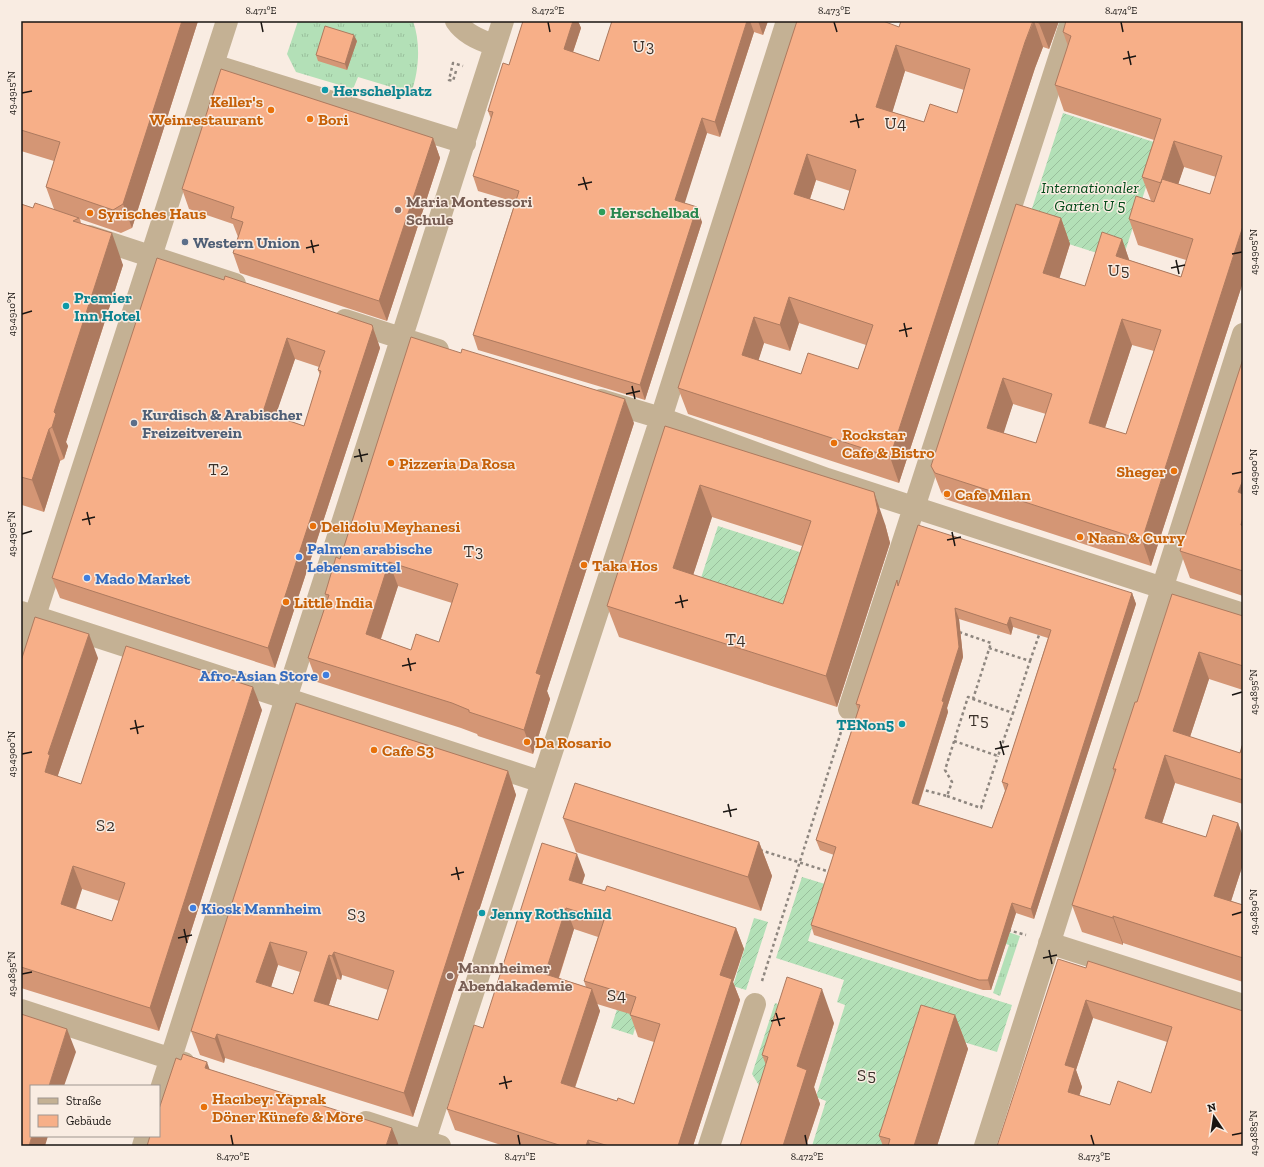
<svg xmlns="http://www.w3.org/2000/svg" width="1264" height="1167" viewBox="0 0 1264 1167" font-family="'Zilla Slab',serif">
	<defs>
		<pattern id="grass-tufts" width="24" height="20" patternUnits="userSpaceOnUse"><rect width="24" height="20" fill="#b3e0b7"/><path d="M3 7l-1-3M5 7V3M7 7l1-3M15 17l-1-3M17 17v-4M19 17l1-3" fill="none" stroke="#99bf9c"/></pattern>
		<pattern id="garden-furrows" width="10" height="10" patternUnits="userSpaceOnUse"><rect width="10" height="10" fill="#b3e0b7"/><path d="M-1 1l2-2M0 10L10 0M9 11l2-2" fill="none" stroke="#99bf9c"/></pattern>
	</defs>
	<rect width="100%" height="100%" fill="#f9ece2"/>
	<path fill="url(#grass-tufts)" d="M298,21H413C421,43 419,72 411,93L358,77L353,89L296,72L287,54Z
		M834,876L1020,936L1000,996L993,993L1009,945L831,887Z"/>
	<path fill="url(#garden-furrows)" d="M1063,113L1160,144L1122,261L1025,230Z
		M718,526L815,557L797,612L700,581Z
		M802,877L825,884L808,941L1012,1005L997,1052L930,1032L894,1146H812L826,1101L816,1097L845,1005L837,1002L844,980L776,958Z
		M754,918L768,922L746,990L733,986Z
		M631,966L652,973L633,1035L611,1028Z
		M775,1003L796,1010L768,1100L752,1074Z"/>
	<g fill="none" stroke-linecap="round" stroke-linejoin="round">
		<path stroke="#8e867f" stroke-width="2.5" stroke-dasharray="3 3" stroke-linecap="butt" d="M456,71L453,81L449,80L453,63L463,66
			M989,648L1030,661L1013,713
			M1030,661L1039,635
			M954,741L998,756L1013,713L973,699
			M920,789L947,796L952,782L945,770L968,697L973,699L991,643L959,632
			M947,796L981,808L998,756
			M760,850L830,872
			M1008,930L1026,935
			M762,981L841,732"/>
		<path stroke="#c4b194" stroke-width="22" d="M456,21C464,33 481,41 495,45
			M213,65L465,143
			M89,236L235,284
			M345,320L438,350
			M601,400L661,418L827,479L1243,614
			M21,612L542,782
			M21,659L227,21
			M849,709L1071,21
			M1049,943L1243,1005
			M21,1010L184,1063
			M159,1095L503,21
			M366,1122L440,1146
			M143,1146L146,1136
			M423,1146L661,418L787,21
			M709,1146L755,1004
			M985,1146L1243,334"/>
	</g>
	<path fill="#d49675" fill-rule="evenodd" d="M21,21H198L132,228L121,233L80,219L81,223L123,265L66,442L68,446L64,459L60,461L44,512L22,505L21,508V204L33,208L54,209L46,187L54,161L21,151Z
		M523,21H578L581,28L573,52L599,61L612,21H768L763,35L754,32L720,137L707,133L684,203L702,222L645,400L478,350L473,335L515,202L478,191L473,176L491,119L488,111L509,65Z
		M797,21L899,27L901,21H1059L1049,49L1043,47L1035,68L899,483L688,414L678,388ZM905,71L964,90L957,113L924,122L892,112ZM816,180L850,191L844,210L810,199ZM799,323L866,345L858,369L801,374L758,360L764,343L790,351Z
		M1243,21V282L1151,566L945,499L941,492L931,466L1061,218L1070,244L1059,278L1085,286L1122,239L1129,260L1181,277L1186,260L1138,245L1129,219L1151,201L1142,177L1154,140L1064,111L1055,85L1068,46L1063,32ZM1184,167L1216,177L1210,194L1178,184ZM1132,345L1154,351L1126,434L1105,428ZM1013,404L1046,414L1036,443L1003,433Z
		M357,41L347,70L318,61L316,55Z
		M433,138L440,158L387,321L240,273L233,253L238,237L233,224L189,209L182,189Z
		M224,280L372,325L380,348L275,668L60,598L52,578ZM295,359L319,367L318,370L320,375L304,426L275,416Z
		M1243,359V596L1190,578L1180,551Z
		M634,423L547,691L550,699L533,754L478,736L477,734L461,728L317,682L308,658L327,600L325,594L340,559ZM398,586L452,603L439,642L411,650L381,639Z
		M665,426L885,524L890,543L837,707L619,637L607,606ZM712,517L802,546L783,604L693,575Z
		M899,585L1132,593L1136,604L1034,919L1016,913L991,990H983L814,935L811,925L834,855L820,850L816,840L858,710L856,704ZM959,619L1011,635L1013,627L1048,638L1002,782L1005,791L992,828L919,805L948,712L947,708L963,657Z
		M1243,616V690L1209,679L1190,737L1240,753L1243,743V804L1175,783L1162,823L1206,837L1238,823L1243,837V864L1231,901L1243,905V982L1123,943V945L1082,932L1072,905L1114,773L1113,769L1137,702Z
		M98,658L58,775V777L81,784L262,710L159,1031L21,988V661ZM82,889L119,901L112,921L76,909Z
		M296,703L508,771L516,795L413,1117L225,1058L224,1063L200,1055L191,1031ZM278,965L300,972L293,994L271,987ZM342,975L388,990L378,1020L329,1005L337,979L341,980Z
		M563,818L759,842L772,876L761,911L576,852Z
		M585,875L582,884L605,891L736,928L744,949L733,982L740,1000L693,1146H504L455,1130L447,1109L483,1028ZM574,929L598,937L584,981L586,987L559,978ZM597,1004L630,1014L638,1037L654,1042L634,1104L617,1101L575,1088L600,1011Z
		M1086,968L1243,1011V1146H997ZM1093,1018L1167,1042L1151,1093L1110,1105L1079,1095L1082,1087L1076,1070Z
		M955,1015L968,1049L937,1146H883L879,1136Z
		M834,1023L814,1087L820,1104L806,1146H740L766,1065L762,1055Z"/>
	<path fill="#ad7a5f" d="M182,21H198L132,228L123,204Z
		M573,21H578L581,28L569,64L564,49Z
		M747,21H750L754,32L720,137L715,122Z
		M758,21H768L763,35Z
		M1034,21L1043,47L1035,68L899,483L890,457L1025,42Z
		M1040,21H1059L1049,49L1039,23Z
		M354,35L357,41L347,70L345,64Z
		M896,45L905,71L886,133L876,107Z
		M702,118L707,133L681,215L675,200Z
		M433,138L440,158L387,321L379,301Z
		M1174,141L1184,167L1170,209L1161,183Z
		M807,154L816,180L803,220L794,194Z
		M697,207L702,222L645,400L640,385Z
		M1061,218L1070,244L1053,299L1043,273Z
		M1243,226V282L1151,566L1142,540Z
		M112,233L123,265L66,442L68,446L64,459L52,427L54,412Z
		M1122,239L1131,265L1116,256Z
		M789,297L799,323L790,351L780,325Z
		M754,317L764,343L752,381L742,355Z
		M1122,319L1132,345L1098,449L1089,423Z
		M372,325L380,348L275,668L268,648Z
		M287,338L295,359L270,432L263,412Z
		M1003,378L1013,404L997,454L987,428Z
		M625,399L634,423L547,691L550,699L533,754L524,730L536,673Z
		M49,429L60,461L44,512L32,480Z
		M1243,480V505L1238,492Z
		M700,485L712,517L685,600L673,568Z
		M874,492L885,524L890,543L837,707L826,676Z
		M1243,517V531L1241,525Z
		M389,562L398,586L374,659L366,634Z
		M1132,593L1136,604L1034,919L1031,909Z
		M955,608L959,619L963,657L947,708L948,712L916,813L912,803L942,701Z
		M1010,617L1013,627L1011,635L1007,625Z
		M89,634L98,658L58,775L59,778L45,772L48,754Z
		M1199,652L1209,679L1183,758L1173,731Z
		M253,687L262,710L159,1031L150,1008Z
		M1165,755L1175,783L1155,845L1145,818Z
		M508,771L516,795L413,1117L404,1093Z
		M1238,823L1243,837V864L1224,923L1214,896Z
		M759,842L772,876L761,911L748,877Z
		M577,854L585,875L576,901L569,880Z
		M73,866L82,889L69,927L61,904Z
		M1012,903L1016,913L991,990L988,980Z
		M566,908L574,929L553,995L545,974Z
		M1113,916L1123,943V945L1113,918Z
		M736,928L744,949L733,982L740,1000L693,1146H678L720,975Z
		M270,942L278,965L265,1006L256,982Z
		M334,952L342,975L341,980L332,956Z
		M329,955L337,979L323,1024L314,1001Z
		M592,989L600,1011L569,1105L561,1083Z
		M822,989L834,1023L814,1087L820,1104L806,1146H783L797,1066Z
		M1086,1000L1093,1018L1076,1070L1082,1087L1075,1110L1068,1092L1065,1065Z
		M955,1015L968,1049L937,1146H914Z
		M67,1029L76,1052L64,1086H49Z
		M217,1034L225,1058L224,1063L215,1039Z
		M207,1062L216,1087L205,1068Z
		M392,1128L399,1146H386Z
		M32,1136H48L45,1146H29Z
		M588,1140L591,1146H586Z"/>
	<path fill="#f7af88" stroke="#ad7a5f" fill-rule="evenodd" d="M21,21H182L123,204L113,210L46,187L60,142L21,130Z
		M523,21H573L564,49L599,61L612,21H747L715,122L702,118L675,200L697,207L640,385L473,335L519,191L473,176L493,112L488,111L496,85L503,63L509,65Z
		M797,21H883L899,27L901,21H1033L1025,42L890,457L678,388ZM896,45L970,69L957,113L930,104L924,122L876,107ZM807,154L856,170L844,210L794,194ZM789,297L873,325L858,369L808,353L801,374L742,355L754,317L780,325Z
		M1034,21H1040L1039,23Z
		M1066,21H1243V226L1142,540L935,473L931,466L1016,204L1061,218L1043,273L1085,286L1102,232L1122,239L1116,256L1181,277L1193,239L1129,219L1136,196L1154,202L1162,179L1161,183L1142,177L1161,119L1055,85L1071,36L1063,32ZM1174,141L1222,156L1210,194L1162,179ZM1122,319L1161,330L1126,434L1089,423ZM1003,378L1052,394L1036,443L987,428Z
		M325,26L354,35L345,64L316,55Z
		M221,69L433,138L379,301L233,253L243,222L231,218L234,207L182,189Z
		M35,203L79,218L73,221L112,233L54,412L56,414L52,427L49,429L32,480L21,477V204L33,208Z
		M157,258L224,280L225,276L372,325L373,328L268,648L52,578ZM287,338L325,351L318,370L321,371L304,426L263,412Z
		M411,337L461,353L462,349L625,399L536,673L541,675L524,730L469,712V710L452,703L308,658L329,595L325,594L336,557L340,559ZM389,562L458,584L439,642L416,634L411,650L366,634Z
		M1243,359V480L1238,492L1243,494V517L1241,525L1243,526V571L1180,551Z
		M665,426L874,492L878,511L826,676L607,606ZM700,485L811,521L783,604L673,568Z
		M918,525L1132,593L1031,909L1012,903L988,980H979L811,925L836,847L816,840L860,705L856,704L897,580L898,586ZM955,608L1007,625L1010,617L1051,630L1002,782L1008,784L992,828L912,803L944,702L942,701L959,647Z
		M1172,594L1243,616V666L1199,652L1173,731L1240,753L1243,743V780L1165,755L1145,818L1206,837L1213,815L1238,823L1214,896L1243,905V958L1113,916V918L1072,905L1116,769H1113L1135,702H1137Z
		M35,617L89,634L48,754L50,755L45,772L81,784L126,646L253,687L150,1008L21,967V661ZM73,866L125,883L112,921L61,904Z
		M296,703L508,771L404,1093L217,1034L215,1039L191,1031ZM270,942L307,952L293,994L256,982ZM334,952L394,971L378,1020L314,1001L329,955L332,956Z
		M575,783L759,842L748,877L563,818Z
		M542,843L577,854L569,880L605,891L607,886L736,928L720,975L732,979L678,1146H609L588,1140L586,1146H562L447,1109L474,1025L483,1028ZM566,908L604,920L584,981L636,997L630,1015L660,1024L634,1104L618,1098L617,1101L561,1083L592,989L545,974Z
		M1058,959L1086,968L1088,961L1243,1011V1146H997ZM1086,1000L1172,1027L1151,1093L1118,1081L1110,1105L1068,1092L1075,1068L1065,1065Z
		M787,977L822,989L797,1066L807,1070L783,1146H740L768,1057L762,1055Z
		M921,1005L955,1015L914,1146H888L890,1139L879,1136Z
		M21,1014L67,1029L49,1086H31V1136H32L29,1146H21Z
		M183,1054L207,1062L205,1068L392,1128L386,1146H147L150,1136H159V1109L176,1058L181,1060Z"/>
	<path fill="none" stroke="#191512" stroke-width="1.5" d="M261,22L263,32M548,22L550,32M834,22L837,32M1121,22L1123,32M1128,51L1131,65M1123,59L1136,56M22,93L32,91M856,114L859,128M850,122L864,119M583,177L587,190M578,185L592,182M311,240L314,253M306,248L319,245M1232,254L1242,252M1176,260L1179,274M1171,268L1185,265M22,314L32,311M904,323L907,337M899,331L912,328M632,386L635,399M626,394L640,391M359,449L362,462M354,457L368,454M1232,474L1242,472M87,512L90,525M82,520L95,517M952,532L955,546M22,534L32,531M947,540L961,537M680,595L683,608M675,603L688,600M408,658L411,671M402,666L416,663M1232,695L1242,692M135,720L138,734M130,729L144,726M1000,741L1004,755M995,749L1009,746M22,754L32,752M728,804L731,817M723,812L737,809M456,867L459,880M451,875L464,872M1232,915L1242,912M184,929L187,943M178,938L192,935M1049,950L1052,964M1043,958L1057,955M22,974L32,972M776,1013L780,1026M771,1021L785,1018M504,1076L507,1089M499,1084L512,1081M231,1135L233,1145M518,1135L520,1145M805,1135L807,1145M1091,1135L1094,1145M1232,1135L1242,1133"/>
	<g fill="#0f9aa8" stroke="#f9ece2" stroke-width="1.5">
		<circle cx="325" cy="90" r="4"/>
		<circle cx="66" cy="306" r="4"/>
		<circle cx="902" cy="724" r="4"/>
		<circle cx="482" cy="913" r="4"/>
	</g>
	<g fill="#e8710a" stroke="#f9ece2" stroke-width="1.5">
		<circle cx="271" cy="110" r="4"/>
		<circle cx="310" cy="119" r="4"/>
		<circle cx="90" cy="213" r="4"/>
		<circle cx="834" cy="443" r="4"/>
		<circle cx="391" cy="463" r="4"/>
		<circle cx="1174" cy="471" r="4"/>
		<circle cx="947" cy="494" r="4"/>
		<circle cx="313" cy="526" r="4"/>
		<circle cx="1080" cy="537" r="4"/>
		<circle cx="584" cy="565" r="4"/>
		<circle cx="286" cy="602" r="4"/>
		<circle cx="527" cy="742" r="4"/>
		<circle cx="374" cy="750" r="4"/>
		<circle cx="204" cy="1107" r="4"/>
	</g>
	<g fill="#8d6e63" stroke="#f9ece2" stroke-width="1.5">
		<circle cx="398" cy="210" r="4"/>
		<circle cx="450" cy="976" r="4"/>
	</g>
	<circle fill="#2e9e5b" stroke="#f9ece2" stroke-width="1.5" cx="602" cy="212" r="4"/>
	<g fill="#5c6f8a" stroke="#f9ece2" stroke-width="1.5">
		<circle cx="185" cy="242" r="4"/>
		<circle cx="134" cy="423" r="4"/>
	</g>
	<g fill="#3f7fe0" stroke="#f9ece2" stroke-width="1.5">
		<circle cx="299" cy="557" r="4"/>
		<circle cx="87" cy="578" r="4"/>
		<circle cx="326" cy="675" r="4"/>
		<circle cx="193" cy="908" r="4"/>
	</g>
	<g text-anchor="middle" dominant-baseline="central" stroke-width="3" stroke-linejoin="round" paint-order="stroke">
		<g font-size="16" font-weight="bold" fill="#0d838f" stroke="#f9ece2" text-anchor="start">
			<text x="333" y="90">Herschelplatz</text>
			<text x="74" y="297">Premier<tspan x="74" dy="18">Inn Hotel</tspan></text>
			<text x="894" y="724" text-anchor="end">TENon5</text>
			<text x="490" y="913">Jenny Rothschild</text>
		</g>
		<g font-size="16" font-weight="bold" fill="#c56008" stroke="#f9ece2" text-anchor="start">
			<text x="263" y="101" text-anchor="end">Keller's<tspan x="263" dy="18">Weinrestaurant</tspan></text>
			<text x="318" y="119">Bori</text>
			<text x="98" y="213">Syrisches Haus</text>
			<text x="842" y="434">Rockstar<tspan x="842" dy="18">Cafe &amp; Bistro</tspan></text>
			<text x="399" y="463">Pizzeria Da Rosa</text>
			<text x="1166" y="471" text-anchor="end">Sheger</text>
			<text x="955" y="494">Cafe Milan</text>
			<text x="321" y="526">Delidolu Meyhanesi</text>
			<text x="1088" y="537">Naan &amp; Curry</text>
			<text x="592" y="565">Taka Hos</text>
			<text x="294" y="602">Little India</text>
			<text x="535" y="742">Da Rosario</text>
			<text x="382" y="750">Cafe S3</text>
			<text x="212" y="1098">Hacıbey: Yaprak<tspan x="212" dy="18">Döner Künefe &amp; More</tspan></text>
		</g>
		<g font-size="16" font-style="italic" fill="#024a18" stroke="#f9ece2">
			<text x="1090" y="187">Internationaler<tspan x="1090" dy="18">Garten U 5</tspan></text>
		</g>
		<g font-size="16" font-weight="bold" fill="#785e54" stroke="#f9ece2" text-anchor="start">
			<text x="406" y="201">Maria Montessori<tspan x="406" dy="18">Schule</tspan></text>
			<text x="458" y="967">Mannheimer<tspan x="458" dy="18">Abendakademie</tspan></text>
		</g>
		<g font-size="16" font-weight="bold" fill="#27864d" stroke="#f9ece2" text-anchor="start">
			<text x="610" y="212">Herschelbad</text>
		</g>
		<g font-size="16" font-weight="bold" fill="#4e5e75" stroke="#f9ece2" text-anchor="start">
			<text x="193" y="242">Western Union</text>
			<text x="142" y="414">Kurdisch &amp; Arabischer<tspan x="142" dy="18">Freizeitverein</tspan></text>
		</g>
		<g font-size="16" font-weight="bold" fill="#366cbe" stroke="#f9ece2" text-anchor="start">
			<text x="307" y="548">Palmen arabische<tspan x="307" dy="18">Lebensmittel</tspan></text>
			<text x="95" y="578">Mado Market</text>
			<text x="318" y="675" text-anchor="end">Afro-Asian Store</text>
			<text x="201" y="908">Kiosk Mannheim</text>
		</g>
		<g font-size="17" letter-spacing="1" fill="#3b312a" stroke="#f9ece2">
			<text x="644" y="46">U3</text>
			<text x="896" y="123">U4</text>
			<text x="1119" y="270">U5</text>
			<text x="219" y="469">T2</text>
			<text x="474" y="551">T3</text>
			<text x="736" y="639">T4</text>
			<text x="979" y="720">T5</text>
			<text x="106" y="825">S2</text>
			<text x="357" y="914">S3</text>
			<text x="617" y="995">S4</text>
			<text x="867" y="1075">S5</text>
		</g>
	</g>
	<rect width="1264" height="1167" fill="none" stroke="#f9ece2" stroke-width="44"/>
	<rect x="30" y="1085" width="130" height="52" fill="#f9ece2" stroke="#9f968f"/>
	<rect x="38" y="1098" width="20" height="6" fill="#c4b194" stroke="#9f968f"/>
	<text x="66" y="1105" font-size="12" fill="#191512">Straße</text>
	<rect x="38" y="1115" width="20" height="12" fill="#f7af88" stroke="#9f968f"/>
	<text x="66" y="1125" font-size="12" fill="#191512">Gebäude</text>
	<g transform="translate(1214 1117) rotate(347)" stroke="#f9ece2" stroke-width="3" paint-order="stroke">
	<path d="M0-3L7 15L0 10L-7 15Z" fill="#191512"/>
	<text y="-6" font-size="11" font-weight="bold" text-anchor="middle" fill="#191512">N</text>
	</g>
	<rect x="22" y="22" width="1220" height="1123" fill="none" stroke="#191512" stroke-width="1.5"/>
	<g font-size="10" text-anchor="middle" fill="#191512">
		<text x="261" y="14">8.471°E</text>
		<text x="548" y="14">8.472°E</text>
		<text x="834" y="14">8.473°E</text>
		<text x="1121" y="14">8.474°E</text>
		<text transform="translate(11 93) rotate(-90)" y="4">49.4915°N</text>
		<text transform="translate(1253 252) rotate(-90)" y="4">49.4905°N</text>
		<text transform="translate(11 314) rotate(-90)" y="4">49.4910°N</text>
		<text transform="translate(1253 472) rotate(-90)" y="4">49.4900°N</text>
		<text transform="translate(11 534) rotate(-90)" y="4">49.4905°N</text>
		<text transform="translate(1253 692) rotate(-90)" y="4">49.4895°N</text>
		<text transform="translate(11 754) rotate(-90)" y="4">49.4900°N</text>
		<text transform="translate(1253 912) rotate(-90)" y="4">49.4890°N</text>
		<text transform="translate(11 974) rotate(-90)" y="4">49.4895°N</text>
		<text transform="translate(1253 1133) rotate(-90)" y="4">49.4885°N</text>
		<text x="233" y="1160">8.470°E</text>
		<text x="520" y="1160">8.471°E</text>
		<text x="807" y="1160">8.472°E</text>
		<text x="1094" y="1160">8.473°E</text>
	</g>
</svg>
